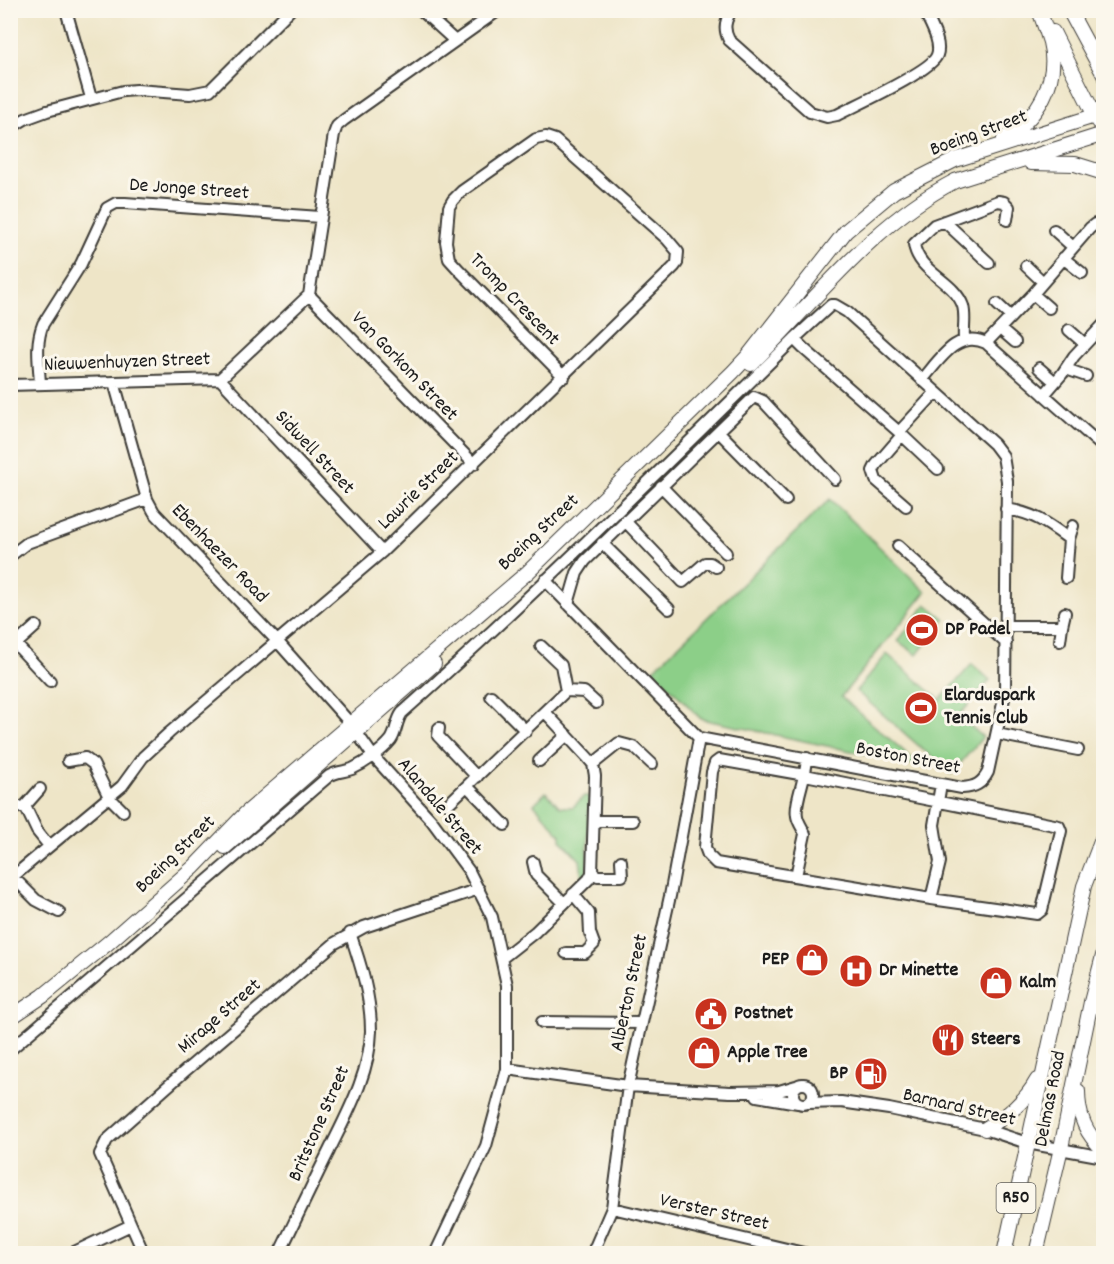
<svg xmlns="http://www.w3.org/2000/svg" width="1114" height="1264" viewBox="0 0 1114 1264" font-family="Dekko,sans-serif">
	<rect width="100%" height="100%" fill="#fbf7ec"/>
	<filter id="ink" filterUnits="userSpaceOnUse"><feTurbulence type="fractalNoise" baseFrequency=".0167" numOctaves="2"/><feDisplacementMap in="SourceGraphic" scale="12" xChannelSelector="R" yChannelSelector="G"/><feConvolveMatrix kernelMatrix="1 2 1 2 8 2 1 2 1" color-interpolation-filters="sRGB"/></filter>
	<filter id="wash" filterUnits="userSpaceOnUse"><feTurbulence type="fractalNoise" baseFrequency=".008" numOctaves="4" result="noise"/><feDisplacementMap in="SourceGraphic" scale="24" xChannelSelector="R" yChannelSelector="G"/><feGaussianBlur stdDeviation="1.35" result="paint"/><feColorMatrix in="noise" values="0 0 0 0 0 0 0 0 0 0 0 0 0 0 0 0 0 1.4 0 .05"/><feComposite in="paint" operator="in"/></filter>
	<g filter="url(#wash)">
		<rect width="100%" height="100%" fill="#eee5c7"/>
		<path fill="#8ccf88" stroke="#547652" stroke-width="1.5" d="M830,499L926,592L841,697L921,766L701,719L653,670Z
			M926,604L945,619L917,655L898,641Z
			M887,654L940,700L972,664L990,680L959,716L983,737L951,774L856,691Z
			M546,792L560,807H573L584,796H589L587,872L582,878L580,860L561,840V835L534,804Z"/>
	</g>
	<g filter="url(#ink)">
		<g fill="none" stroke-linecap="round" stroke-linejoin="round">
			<g stroke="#3c3a36" stroke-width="14">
				<path id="minor" d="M66,10L91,98
					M421,10L455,41
					M732,10C725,20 723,29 729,40L810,112L827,117L837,115C856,105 932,71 937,55C942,42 929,22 924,10
					M10,128L25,119L47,111L123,91L137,90L190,94L210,90L290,10
					M944,221L989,263
					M1054,230L1073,247
					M1063,258L1082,273
					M1026,266L1043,282
					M1033,294L1049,308
					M309,295L474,464
					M997,304L1011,317
					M1000,329L1015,342
					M1069,330L1085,344
					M794,339L803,348L899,432
					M964,339C963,328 966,317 963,306C954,280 918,273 914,244L934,225L998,201L1004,202L1009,207L1007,220
					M986,343L1033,294L1090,228L1095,224H1104
					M1039,368L1055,382
					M1066,369L1086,376
					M220,379L382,552
					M922,380C939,361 957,329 986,343L1104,448
					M114,382L147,499L154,512L277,641L350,723L373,756L432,821L469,871L492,917L507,985V1069L486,1146L435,1254
					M40,384C39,363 35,344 43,324L81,264L107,208L116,203H125L320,217
					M10,385L220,379L309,295L334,134L337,126L344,120L499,10
					M1044,395L1062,374L1074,356L1104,324
					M719,432L786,500
					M902,435L938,469
					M661,486L726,553
					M906,506L876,480L873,471L876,465L902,435L899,432L936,392
					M1006,509C1034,513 1047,523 1069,539
					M625,521L683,582L705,563H710L716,567
					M602,543L669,609
					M898,546L1006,643
					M10,556L27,543L147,499
					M1066,578L1069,539L1073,526
					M568,604L577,573L585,561L754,397L763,401L835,479
					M1007,626H1062L1065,613
					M10,638L50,681
					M1060,641L1062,626
					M16,644L36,626
					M541,646L561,665L566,691
					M491,696L526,731
					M439,728L438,736L477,777
					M997,734L1078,750
					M719,760L805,775L1059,826L1061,831L1042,910L1037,914L931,899L716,863L708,855L705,847L712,772L715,763Z
					M68,761L85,758L93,764L109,797L123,811
					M539,761L567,735
					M593,764L619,743L634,747L652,764
					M467,786L505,825
					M40,789L25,806L37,831L49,846
					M448,804L566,691L584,692L596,703
					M10,809L25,806
					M594,821H633
					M533,862L536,875L564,903
					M592,873L598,876H622L621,861
					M796,876L805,834C803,828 798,823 797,816C794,802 807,775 807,758
					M13,877L36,900L59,912
					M10,879L122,786L143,757L169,733L382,552L674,267L677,263L678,252L667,239L555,140L546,137L536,139L462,191L453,200L449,207L446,242L449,259L459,270L564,377
					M931,899L940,862L934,825L941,784
					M566,953H585L594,944L590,933L589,913L573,894
					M502,958L535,932L589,879L592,873L595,776L593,764L588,758L545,712
					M542,1022L641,1023
					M10,1050L329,776C337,771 344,772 352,769C365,763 382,751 391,740C397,731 396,721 402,713C537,593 665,465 794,339L831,305H835L847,312L994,444L1003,456L1007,481L1005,694L988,772C982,784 975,787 962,788L699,738L545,580
					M507,1069L628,1086L730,1092L779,1091L796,1086
					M793 1094a10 10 0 1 1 20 0a10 10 0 1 1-20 0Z
					M757,1096L798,1103
					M808,1103L841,1102L889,1109L985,1129L1027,1143L1104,1157
					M612,1208L808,1254
					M70,1254L131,1225
					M144,1254L100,1154L107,1140L185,1071L335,943L364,927L479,889
					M279,1254C296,1219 312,1185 329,1151C347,1114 370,1073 371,1031C371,997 361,965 350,933
					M592,1254L612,1208L628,1086L670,896L699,738"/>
			</g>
			<g stroke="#3c3a36" stroke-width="16">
				<path id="major" d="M1069,10L1104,75
					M1053,32L1098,122
					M1004,139C1037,118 1060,82 1050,42C1047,32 1043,21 1039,10
					M1031,163L1075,164L1104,173
					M751,364C816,300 872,224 955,181L1104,134
					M225,847L434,664
					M10,1018L43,996L108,943L194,867L245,814L528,572L733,372L748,356L846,231L894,191L955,160L1104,113
					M1078,1091C1078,1115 1085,1134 1104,1150
					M985,1129C1007,1116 1025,1102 1037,1080
					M1004,1254L1084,886L1104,834
					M1036,1254L1061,1148L1091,1002L1104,952"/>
			</g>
			<use href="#minor" stroke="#fff" stroke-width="10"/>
			<use href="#major" stroke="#fff" stroke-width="14"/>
		</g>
	</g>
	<defs>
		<g id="stadium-disc" transform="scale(1.725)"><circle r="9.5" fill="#c8321e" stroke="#fbf7ec"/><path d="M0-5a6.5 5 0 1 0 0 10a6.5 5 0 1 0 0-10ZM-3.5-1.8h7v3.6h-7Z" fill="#fff"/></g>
		<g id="shop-disc" transform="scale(1.725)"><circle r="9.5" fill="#c8321e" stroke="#fbf7ec"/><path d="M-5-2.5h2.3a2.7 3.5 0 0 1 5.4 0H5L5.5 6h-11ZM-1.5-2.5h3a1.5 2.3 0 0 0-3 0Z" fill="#fff"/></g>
		<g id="hospital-disc" transform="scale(1.725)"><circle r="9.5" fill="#c8321e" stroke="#fbf7ec"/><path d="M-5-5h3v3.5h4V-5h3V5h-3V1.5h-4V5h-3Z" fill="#fff"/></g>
		<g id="civic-disc" transform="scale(1.725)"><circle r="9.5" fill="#c8321e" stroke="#fbf7ec"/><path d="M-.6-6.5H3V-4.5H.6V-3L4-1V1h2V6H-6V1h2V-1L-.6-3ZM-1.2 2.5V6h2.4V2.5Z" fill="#fff"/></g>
		<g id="restaurant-disc" transform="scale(1.725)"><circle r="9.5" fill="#c8321e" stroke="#fbf7ec"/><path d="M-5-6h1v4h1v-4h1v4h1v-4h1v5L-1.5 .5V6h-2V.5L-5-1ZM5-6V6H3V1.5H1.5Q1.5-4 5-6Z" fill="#fff"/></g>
		<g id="fuel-disc" transform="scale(1.725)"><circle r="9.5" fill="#c8321e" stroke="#fbf7ec"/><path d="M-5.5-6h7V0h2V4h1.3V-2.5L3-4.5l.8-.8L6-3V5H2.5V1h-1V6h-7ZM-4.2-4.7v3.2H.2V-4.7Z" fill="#fff"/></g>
	</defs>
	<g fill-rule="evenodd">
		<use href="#stadium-disc" x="922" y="630"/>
		<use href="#stadium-disc" x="921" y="708"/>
		<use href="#shop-disc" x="812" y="960"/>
		<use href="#hospital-disc" x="856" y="971"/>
		<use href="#shop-disc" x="996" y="983"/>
		<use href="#civic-disc" x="711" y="1014"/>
		<use href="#restaurant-disc" x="948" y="1040"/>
		<use href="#shop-disc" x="704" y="1053"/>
		<use href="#fuel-disc" x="871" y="1074"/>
	</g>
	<g text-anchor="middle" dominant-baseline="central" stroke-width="6" stroke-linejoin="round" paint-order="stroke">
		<rect fill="#fbf7ec" stroke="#5f5e5a" stroke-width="1.5" x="996.5" y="1183" width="39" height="30" rx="4.5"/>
		<g font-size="18" font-weight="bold" fill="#1c1c1c">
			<text x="1016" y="1198">R50</text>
		</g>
		<g font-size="20" fill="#1c1c1c" stroke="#fbf7ec">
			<text transform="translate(979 134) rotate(-20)">Boeing Street</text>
			<text transform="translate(189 190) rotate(4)">De Jonge Street</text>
			<text transform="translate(514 300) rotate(46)">Tromp Crescent</text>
			<text transform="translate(127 363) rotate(-2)">Nieuwenhuyzen Street</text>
			<text transform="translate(404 367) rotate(46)">Van Gorkom Street</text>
			<text transform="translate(314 453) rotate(47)">Sidwell Street</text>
			<text transform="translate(419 491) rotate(-44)">Lawrie Street</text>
			<text transform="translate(539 533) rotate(-43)">Boeing Street</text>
			<text transform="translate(219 554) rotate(46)">Ebenhaezer Road</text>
			<text transform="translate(908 759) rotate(11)">Boston Street</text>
			<text transform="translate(439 807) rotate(50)">Alandale Street</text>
			<text transform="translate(176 855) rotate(-44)">Boeing Street</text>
			<text transform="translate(630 993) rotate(-78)">Alberton Street</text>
			<text transform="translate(220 1017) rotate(-41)">Mirage Street</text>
			<text transform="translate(1051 1099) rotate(-79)">Delmas Road</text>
			<text transform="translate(959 1108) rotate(13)">Barnard Street</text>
			<text transform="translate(320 1124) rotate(-66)">Britstone Street</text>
			<text transform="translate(714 1213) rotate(13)">Verster Street</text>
		</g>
		<g font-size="20" font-weight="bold" fill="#1c1c1c" stroke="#fbf7ec" text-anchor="start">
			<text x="945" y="630">DP Padel</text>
			<text x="944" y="696">Elarduspark<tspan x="944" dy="23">Tennis Club</tspan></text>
			<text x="789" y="960" text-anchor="end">PEP</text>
			<text x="879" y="971">Dr Minette</text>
			<text x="1019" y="983">Kalm</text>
			<text x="734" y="1014">Postnet</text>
			<text x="971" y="1040">Steers</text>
			<text x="727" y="1053">Apple Tree</text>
			<text x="848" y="1074" text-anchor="end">BP</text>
		</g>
	</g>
	<rect width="1114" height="1264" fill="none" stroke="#fbf7ec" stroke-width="36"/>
</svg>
